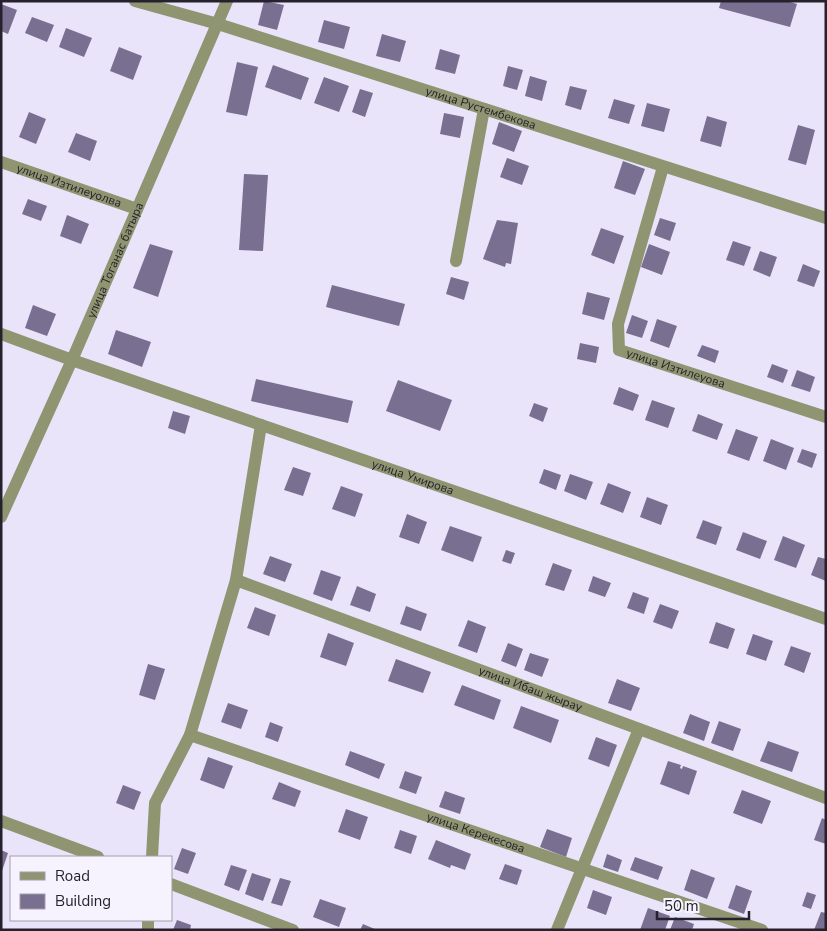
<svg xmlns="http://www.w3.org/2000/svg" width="827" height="931" viewBox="0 0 827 931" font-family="'Nunito Sans',sans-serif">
	<rect width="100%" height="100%" fill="#eae4fb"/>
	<path fill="#796f91" d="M264,1L284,5L277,30L258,25Z
		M721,1H787L797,4L790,27L719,8Z
		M1,4L17,10L8,34L1,31Z
		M32,17L54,25L47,42L25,33Z
		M324,20L350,27L344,49L318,42Z
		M66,28L92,38L84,57L59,47Z
		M382,34L406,41L400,62L376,56Z
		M119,47L142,56L133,80L110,71Z
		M440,49L460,55L455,74L435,69Z
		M237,62L258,67L247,116L226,112Z
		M273,65L309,78L301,100L265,87Z
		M508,66L523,70L517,90L503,86Z
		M530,76L547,81L542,101L525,96Z
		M324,77L349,86L339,112L314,103Z
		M570,86L587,90L581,110L565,105Z
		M360,89L373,93L365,117L352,112Z
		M614,99L635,105L629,124L608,118Z
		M647,103L670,109L664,132L641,126Z
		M29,112L46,119L36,144L19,137Z
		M444,113L464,117L460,138L440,134Z
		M707,116L727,122L721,147L700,141Z
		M499,122L522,131L514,152L492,144Z
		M798,125L815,130L806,165L788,160Z
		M76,133L97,141L90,161L68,152Z
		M507,158L529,166L522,185L500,177Z
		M623,161L645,169L635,195L614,188Z
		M244,174L268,175L263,251L239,250Z
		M28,199L47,206L41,221L22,214Z
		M67,215L89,224L81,244L60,236Z
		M660,218L676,223L670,241L654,235Z
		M497,220L518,223L511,264L506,263L505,267L483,259Z
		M601,228L624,236L614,264L591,255Z
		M733,241L751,247L744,266L726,260Z
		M150,244L173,251L158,297L133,288Z
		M649,244L670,252L662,275L641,267Z
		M760,251L777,257L770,277L753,270Z
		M803,264L820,271L814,287L797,281Z
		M451,277L469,282L464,300L446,294Z
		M332,285L405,304L399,326L326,307Z
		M587,292L610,298L604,320L582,314Z
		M33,305L56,314L47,336L25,328Z
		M632,315L648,321L642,338L626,333Z
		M657,319L677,326L669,348L650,341Z
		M116,330L151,342L142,367L108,354Z
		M580,343L599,347L596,363L577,359Z
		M702,345L719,351L715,363L697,356Z
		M772,364L788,370L783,383L767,377Z
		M797,370L815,377L810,392L791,386Z
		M256,379L353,401L348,423L251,401Z
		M398,380L452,400L440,431L386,411Z
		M619,387L639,395L633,411L613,404Z
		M652,400L675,408L668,428L645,420Z
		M534,403L548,408L543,422L529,416Z
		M173,411L190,416L185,434L168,428Z
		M698,414L723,424L717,440L692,431Z
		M736,429L758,437L749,461L727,453Z
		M771,439L794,448L786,470L763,461Z
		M802,449L817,454L812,468L797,462Z
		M293,467L311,473L303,496L284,490Z
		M544,469L561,475L556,490L539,483Z
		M570,474L593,482L586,500L564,491Z
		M608,483L631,492L623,513L600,504Z
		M341,486L363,494L355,517L332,509Z
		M647,497L668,505L661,525L640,517Z
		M407,514L427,522L419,544L399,537Z
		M703,520L722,527L716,545L696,538Z
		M450,526L482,537L473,562L441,550Z
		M743,532L767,541L760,559L736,550Z
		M783,536L805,545L796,568L774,560Z
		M506,550L515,553L511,564L502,561Z
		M270,556L292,564L285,582L263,574Z
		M818,557L826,559V581L811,575Z
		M553,563L572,570L564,591L545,585Z
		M321,570L341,577L332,601L313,594Z
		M593,576L611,583L605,597L588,591Z
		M357,586L376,594L370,612L350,605Z
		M633,592L649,598L644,614L627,608Z
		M660,604L679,611L672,629L653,622Z
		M406,606L427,614L421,631L400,624Z
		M255,607L276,615L269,636L247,628Z
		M468,620L486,627L477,653L458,646Z
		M716,622L735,629L728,649L709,643Z
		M328,633L354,643L346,666L320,657Z
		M753,634L773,641L766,661L746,654Z
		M508,643L523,649L516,667L501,661Z
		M791,646L811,653L804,673L784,665Z
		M530,653L549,659L542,677L524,670Z
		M396,659L431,672L423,693L388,681Z
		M148,664L165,669L155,700L139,695Z
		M617,679L640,688L631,711L608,703Z
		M462,685L501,700L494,720L454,705Z
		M228,703L248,710L241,729L221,722Z
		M521,706L559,720L551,743L513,728Z
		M690,714L710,722L704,741L683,733Z
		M719,721L741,729L733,751L711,743Z
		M270,722L283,727L278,742L265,737Z
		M596,737L617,745L609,767L588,759Z
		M768,741L799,752L792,772L760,761Z
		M350,751L385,764L379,779L345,765Z
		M208,757L233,766L224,789L200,780Z
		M668,761L681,765L680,768L682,769L683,766L697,771L689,795L660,784Z
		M405,771L422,777L416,794L399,788Z
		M279,782L301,791L295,807L272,799Z
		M123,785L141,792L134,810L116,803Z
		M742,790L771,801L762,824L733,813Z
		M445,791L465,798L460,814L439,807Z
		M346,809L368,817L360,840L338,832Z
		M822,818L826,820V844L814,840Z
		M547,829L572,838L566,857L540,847Z
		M400,830L417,836L411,854L394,848Z
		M436,840L471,854L465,870L451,865L450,868L428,859Z
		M182,848L196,853L188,874L174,869Z
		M1,850L8,853L2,871H1Z
		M607,854L622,860L618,872L603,867Z
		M635,857L663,867L658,880L630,870Z
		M505,864L522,870L517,885L499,879Z
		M231,865L247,870L239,891L224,885Z
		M691,869L715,878L707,899L684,890Z
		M252,873L271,879L263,901L245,894Z
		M280,878L291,881L282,906L271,903Z
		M736,885L752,891L744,914L728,908Z
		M593,890L612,897L606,915L587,908Z
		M807,892L816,895L811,909L802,906Z
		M320,899L346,908L339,927L313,917Z
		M648,908L670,916L665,930H640Z
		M821,912L826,913V930H814Z
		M675,917L694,924L692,930H670Z
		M177,920L191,925L190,930H173Z
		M363,924L377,930H360Z"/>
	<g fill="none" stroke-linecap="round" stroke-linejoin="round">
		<g stroke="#8f9471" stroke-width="12">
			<path id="s1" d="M135,1L218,24L826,218"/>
			<path id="s2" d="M1,162L137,209"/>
			<path id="s3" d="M663,167L618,324L619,350L826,417"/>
			<path d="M456,261L484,109"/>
			<path id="s4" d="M1,334L72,360L826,619"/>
			<path id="s5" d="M1,517L72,360L227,1"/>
			<path id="s6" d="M236,580L826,798"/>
			<path id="s7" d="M190,735L762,930"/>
			<path d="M1,821L98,857"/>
			<path d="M152,857L155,803L190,735L236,580L261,425"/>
			<path d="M171,884L293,930"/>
			<path d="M148,930V920"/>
			<path d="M557,930L639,729"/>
		</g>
	</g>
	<g text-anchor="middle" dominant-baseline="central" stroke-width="4" stroke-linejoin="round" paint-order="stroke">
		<g font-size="12" fill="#25222d" stroke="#f6f3ff">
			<text stroke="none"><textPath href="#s1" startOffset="362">улица Рустембекова</textPath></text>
			<text stroke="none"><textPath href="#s2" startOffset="72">улица Изтилеуолва</textPath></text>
			<text stroke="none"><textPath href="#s5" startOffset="281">улица Тоганас батыра</textPath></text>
			<text stroke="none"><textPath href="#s3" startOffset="249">улица Изтилеуова</textPath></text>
			<text stroke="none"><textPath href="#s4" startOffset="436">улица Умирова</textPath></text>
			<text stroke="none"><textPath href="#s6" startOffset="314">улица Ибаш жырау</textPath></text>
			<text stroke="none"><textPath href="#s7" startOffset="302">улица Керекесова</textPath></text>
		</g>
	</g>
	<rect width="827" height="931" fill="none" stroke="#25222d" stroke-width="5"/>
	<rect x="10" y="856" width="162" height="65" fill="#f6f3ff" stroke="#a29fab"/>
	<rect x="20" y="872" width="25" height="8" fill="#8f9471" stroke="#a29fab"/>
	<text x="55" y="881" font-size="15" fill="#25222d">Road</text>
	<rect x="20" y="894" width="25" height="15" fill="#796f91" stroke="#a29fab"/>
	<text x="55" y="906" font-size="15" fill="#25222d">Building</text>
	<path d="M657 911v8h92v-8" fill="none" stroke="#25222d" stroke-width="2.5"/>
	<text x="664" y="911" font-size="15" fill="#25222d" stroke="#f6f3ff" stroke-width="4" paint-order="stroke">50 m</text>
</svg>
